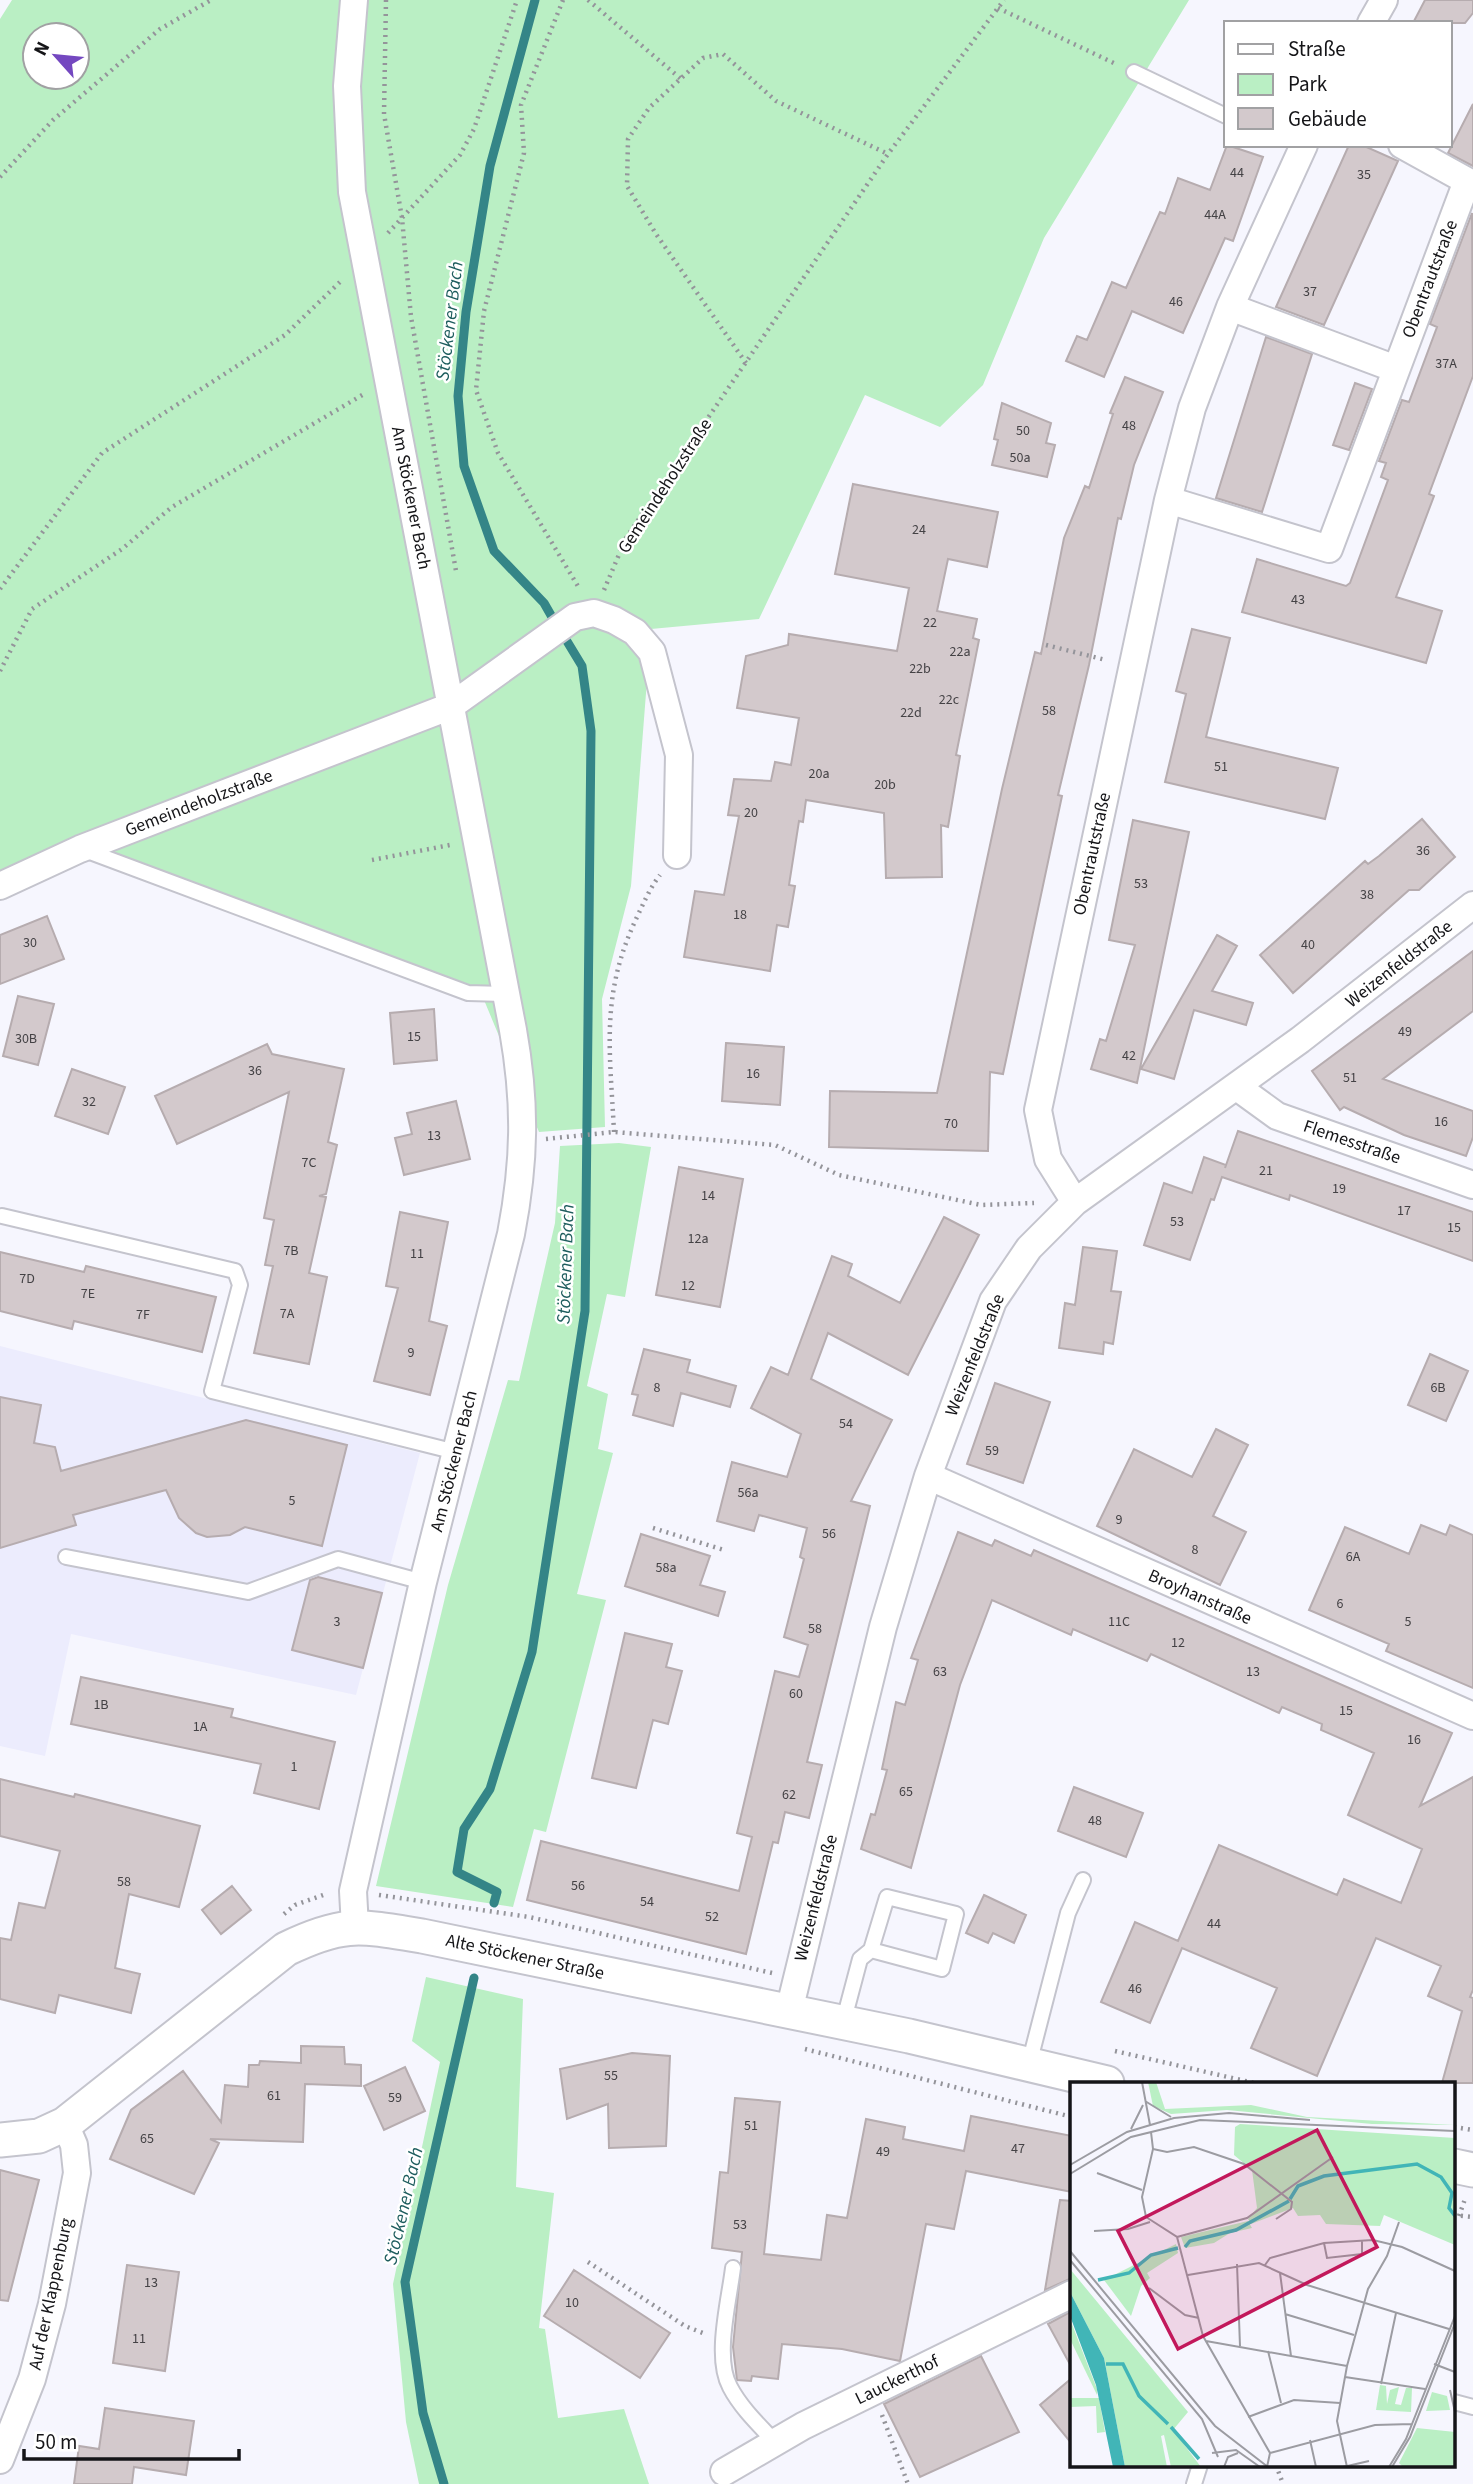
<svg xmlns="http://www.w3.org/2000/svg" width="1473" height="2484" viewBox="0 0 1473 2484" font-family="'Source Sans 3',sans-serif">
	<rect width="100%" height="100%" fill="#f6f6fe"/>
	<path fill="#ececfd" d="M0,1346L420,1453L356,1695L71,1634L45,1756L0,1746Z"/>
	<path fill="#baefc4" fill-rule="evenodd" d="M12,0H1189L1044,238L983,385L940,427L865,395L759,619L651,629L631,886L602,999L605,1127L539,1132L479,988L69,841L0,875V19ZM35,35H77V77H35Z
		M619,1143L651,1147L625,1297L607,1294L587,1386L608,1394L598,1449L613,1453L577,1594L606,1600L546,1832L534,1829L513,1907L376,1886L448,1585L508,1380L519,1381L555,1223L560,1146Z
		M426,1977L523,1999L516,2187L554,2193L539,2328L545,2329L558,2418L624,2409L649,2484H419L406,2422L393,2284L440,2062L412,2041Z"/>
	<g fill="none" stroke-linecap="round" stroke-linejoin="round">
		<path stroke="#348587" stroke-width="9" d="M535,0L490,166L466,312L458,396L464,466L494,551L544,603L556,624
			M494,1903L497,1892L457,1872L464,1829L490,1789L532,1652L585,1311L591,731L582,666L562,633
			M444,2484L423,2413L405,2282L474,1978"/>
	</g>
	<path fill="#d3c9cc" stroke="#b6acaf" stroke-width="2" d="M1425,0H1473V13L1465,23H1413Z
		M1473,104V166L1448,153Z
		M1227,145L1263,157L1233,241L1225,238L1183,333L1132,311L1104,377L1066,361L1077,336L1087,340L1112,282L1126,288L1160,212L1165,214L1178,178L1210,190Z
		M1349,145H1362L1398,161L1324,325L1276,307Z
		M1472,213L1473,376L1429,494L1434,496L1396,597L1442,611L1426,663L1242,612L1257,559L1346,586L1350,583L1388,480L1381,477L1386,463L1379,461L1402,400L1409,402L1437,327L1430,324Z
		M1266,337L1312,354L1262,512L1216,498Z
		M1125,377L1163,392L1134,465L1121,519L1118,518L1089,665L1058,795L1062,796L1003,1074L990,1072L988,1151L829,1147L830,1091L937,1093L1002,789L1035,652L1041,654L1064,538L1085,486L1089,488L1113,414L1110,413Z
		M1355,383L1372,389L1349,450L1333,445Z
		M1002,403L1051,423L1046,443L1055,445L1047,477L992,465L998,440L994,439Z
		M853,484L998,512L987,567L948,559L937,611L977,619L973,638L979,640L956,755L960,756L948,827L941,825L942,877L886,878L884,813L806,800L803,822L799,821L789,885L795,886L788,927L777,925L770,971L684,957L695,891L724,895L739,816L728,815L734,779L771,781L775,762L791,765L799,718L737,708L746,656L788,645L789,634L897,651L909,588L835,574Z
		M1192,629L1230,638L1206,737L1338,768L1325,819L1165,782L1186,694L1176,691Z
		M1422,819L1455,857L1419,890H1409L1293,993L1260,955L1365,861L1368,864L1379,856Z
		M1133,820L1189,832L1137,1083L1091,1069L1100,1039L1106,1041L1135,945L1109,940Z
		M47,916L64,959L0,984V935Z
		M1217,935L1237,946L1212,991L1253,1003L1246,1025L1194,1010L1174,1079L1141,1069Z
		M1473,951V1011L1383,1079L1473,1111V1137L1466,1156L1404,1135L1344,1107L1340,1110L1312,1071Z
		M18,996L54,1004L38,1065L3,1056Z
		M434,1009L437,1060L394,1064L390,1013Z
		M726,1043L784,1047L780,1105L722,1101Z
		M267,1044L272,1054L344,1069L328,1142L337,1145L326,1194L319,1196L326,1197L309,1273L327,1277L309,1364L254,1353L273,1266L265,1265L274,1220L264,1218L289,1092L177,1144L155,1096Z
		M72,1069L125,1087L108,1134L55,1116Z
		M456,1101L470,1159L404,1175L395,1138L412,1134L407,1113Z
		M1238,1131L1473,1212V1261L1290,1195L1289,1200L1222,1177L1214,1200L1211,1199L1190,1260L1144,1245L1164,1183L1192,1193L1204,1157L1226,1165L1225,1168Z
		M679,1167L743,1179L720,1307L656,1295Z
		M400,1212L448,1222L429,1321L447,1326L430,1395L374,1381L398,1288L386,1286Z
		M944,1217L979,1235L908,1375L828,1333L811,1379L892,1420L851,1501L870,1506L807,1762L822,1765L809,1818L785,1812L778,1843L773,1842L746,1954L527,1900L541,1841L739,1891L752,1837L737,1833L775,1671L799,1677L808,1645L784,1637L804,1559L800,1557L807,1528L759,1515L754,1531L717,1521L732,1462L787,1477L801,1434L751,1408L771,1367L788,1375L832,1256L852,1264L848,1276L900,1303Z
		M1083,1247L1117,1251L1111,1291L1121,1292L1113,1344L1104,1342L1103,1354L1059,1348L1065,1303L1075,1305Z
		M0,1252L84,1272L86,1266L216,1297L202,1352L74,1321L72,1329L0,1311Z
		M644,1349L690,1360L687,1372L736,1386L730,1407L681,1393L673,1426L633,1415L638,1395L632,1394Z
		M1430,1354L1468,1371L1446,1421L1408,1405Z
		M995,1383L1050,1402L1023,1483L967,1464Z
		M0,1397L41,1405L34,1443L55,1447L61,1471L246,1420L347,1445L322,1546L245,1527L230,1535L207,1537L196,1533L179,1518L166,1490L73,1515L76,1525L0,1548Z
		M1216,1429L1248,1445L1213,1516L1246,1532L1220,1585L1097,1526L1134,1449L1192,1477Z
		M1421,1525L1446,1535L1450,1525L1473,1535V1688L1386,1651L1389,1644L1309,1610L1345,1527L1409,1554Z
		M958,1532L992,1546L995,1540L1031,1556L1034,1550L1452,1733L1420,1806L1473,1777V1990L1470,1997L1473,1998V2083H1442L1462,2011L1428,1996L1441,1966L1376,1938L1317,2076L1251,2048L1277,1988L1182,1948L1150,2023L1101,2002L1135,1922L1178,1941L1219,1845L1337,1895L1344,1879L1401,1903L1422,1849L1348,1815L1374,1753L1321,1730L1322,1724L1282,1707L1279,1713L1151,1654L1147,1661L1073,1629L1071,1635L992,1600L960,1685L911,1868L861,1849L871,1814L875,1815L887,1770L882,1769L896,1702L905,1705L918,1660L911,1658Z
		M641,1534L710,1556L700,1585L725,1592L718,1616L625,1586Z
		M318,1577L382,1593L363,1668L292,1650L310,1580Z
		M625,1633L672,1644L666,1667L682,1671L668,1724L653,1720L636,1788L592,1778Z
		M81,1677L233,1709L231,1717L335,1742L319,1809L254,1793L261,1764L71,1724Z
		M0,1779L74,1797L75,1794L200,1826L179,1907L129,1894L115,1968L140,1974L131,2013L59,1995L55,2013L0,1999V1938L11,1940L19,1903L45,1908L60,1851L0,1836Z
		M1074,1787L1143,1813L1126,1857L1058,1831Z
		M232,1886L251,1910L221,1934L202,1910Z
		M984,1895L1026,1915L1014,1943L993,1933L988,1943L966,1933Z
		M301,2046L344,2047L345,2064L361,2065V2086L305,2084L303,2142L210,2139L219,2143L194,2194L110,2159L131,2110L183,2071L221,2122L225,2085L248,2087L249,2065H259L260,2061L301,2063Z
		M632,2053L670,2056L666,2146L609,2148L608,2104L567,2119L560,2069Z
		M405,2067L425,2111L384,2130L364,2086Z
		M735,2098L780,2102L764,2254L821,2260L827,2215L847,2218L866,2119L905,2127L903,2139L964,2151L971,2116L1072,2136V2192L966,2171L954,2229L926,2224L900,2361L842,2349L782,2344L778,2379L752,2376L751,2381L737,2380L733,2347L742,2252L712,2248L720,2172L728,2173Z
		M0,2170L39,2180L8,2301L0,2300Z
		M1060,2200L1072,2201V2278L1045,2290Z
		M127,2265L179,2272L165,2371L113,2363Z
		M574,2270L670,2333L640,2378L544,2316Z
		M1072,2311V2368L1048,2324Z
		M981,2356L1019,2432L920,2477L884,2404Z
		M1072,2378V2444L1040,2405Z
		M105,2408L194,2421L186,2475L134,2467L132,2484H74L79,2446L99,2449Z"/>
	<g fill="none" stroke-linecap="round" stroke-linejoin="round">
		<g stroke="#c4c4cd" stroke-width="18">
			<path id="service" d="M1134,72L1226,116
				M82,849L468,993L504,994
				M2,1216L235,1271L240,1285L212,1391L456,1452
				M66,1557L248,1592L338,1559L423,1582
				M843,2023L860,1959L871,1950L887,1897L956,1914L942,1969L871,1950
				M1029,2064L1068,1913L1083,1880
				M733,2268C729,2301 714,2358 730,2387C741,2408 759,2425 775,2442
				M1454,2402L1473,2407
				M1194,2484L1200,2465"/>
		</g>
		<g stroke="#c4c4cd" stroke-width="30">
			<path id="minor" d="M354,0L347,86L352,192L513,1030C526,1103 525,1161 511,1234L423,1582L353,1891L355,1927
				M1371,23L1384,0
				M1230,307L1396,369
				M1168,500L1329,549L1467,181L1402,145
				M0,886L80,849L451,706L575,617L594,613L614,620L635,632L652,652L679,755L677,855
				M1237,1087L1277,1116L1473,1185
				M1075,1202L1048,1159L1038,1110L1168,500L1192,408L1230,307L1304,145
				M928,1476L1473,1716
				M789,2011L883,1627L928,1476L993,1301L1029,1248L1075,1202L1300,1040L1473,905
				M0,2460L32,2379L52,2304L77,2173L74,2145L65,2124
				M724,2472L803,2426L1072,2294"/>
		</g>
		<g stroke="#c4c4cd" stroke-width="37">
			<path id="tertiary" d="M0,2140L39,2136L65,2124L286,1949C344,1921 360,1926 422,1936L909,2036L1107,2083
				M1454,2166L1473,2170"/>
		</g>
		<path stroke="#94949a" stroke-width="4.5" stroke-dasharray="2 5" stroke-linecap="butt" d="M386,0L384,114L402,218L411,317L456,571
			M563,0L521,105L524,153L484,311L476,390L498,453L579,588
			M588,0L681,79
			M998,8L1118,65
			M0,177L53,120L160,29L211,0
			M388,233L460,155L474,129L517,0
			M746,363L656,234L627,186L628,139L649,108L703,58L723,54L776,101L888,154
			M0,589L102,453L285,335L343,279
			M604,590L626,538L888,154L1004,0
			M1046,645L1106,660
			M0,671L32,609L122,549L172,507L364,394
			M372,860L450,845
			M614,1132C610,1049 600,995 637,917C644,902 650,888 660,875
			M546,1139L614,1132L775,1145L839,1175L981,1205L1034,1203
			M653,1528L724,1550
			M379,1895L529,1917L772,1973
			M284,1914L295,1905L326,1894
			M805,2049L1072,2117
			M1115,2051L1254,2083
			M1454,2127L1473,2130
			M1454,2215L1473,2217
			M1459,2216L1465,2199
			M588,2262L685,2326L703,2333
			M882,2415L908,2484
			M1276,2465L1283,2484"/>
		<use href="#service" stroke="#fff" stroke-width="14"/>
		<use href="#minor" stroke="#fff" stroke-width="26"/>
		<use href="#tertiary" stroke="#fff" stroke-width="33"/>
	</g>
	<g text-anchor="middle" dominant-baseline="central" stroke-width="5" stroke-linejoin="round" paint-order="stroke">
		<g font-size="14" fill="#444245">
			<text x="1237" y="173">44</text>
			<text x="1364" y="175">35</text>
			<text x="1215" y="215">44A</text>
			<text x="1310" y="292">37</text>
			<text x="1176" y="302">46</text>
			<text x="1446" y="364">37A</text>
			<text x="1129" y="426">48</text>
			<text x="1023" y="431">50</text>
			<text x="1020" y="458">50a</text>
			<text x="919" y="530">24</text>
			<text x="1298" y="600">43</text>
			<text x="930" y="623">22</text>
			<text x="960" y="652">22a</text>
			<text x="920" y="669">22b</text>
			<text x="949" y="700">22c</text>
			<text x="1049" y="711">58</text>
			<text x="911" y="713">22d</text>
			<text x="1221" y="767">51</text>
			<text x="819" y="774">20a</text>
			<text x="885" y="785">20b</text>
			<text x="751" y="813">20</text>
			<text x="1423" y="851">36</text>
			<text x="1141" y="884">53</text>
			<text x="1367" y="895">38</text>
			<text x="740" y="915">18</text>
			<text x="30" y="943">30</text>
			<text x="1308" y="945">40</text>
			<text x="1405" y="1032">49</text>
			<text x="414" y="1037">15</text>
			<text x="26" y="1039">30B</text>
			<text x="1129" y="1056">42</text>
			<text x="255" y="1071">36</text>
			<text x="753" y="1074">16</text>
			<text x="1350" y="1078">51</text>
			<text x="89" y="1102">32</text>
			<text x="1441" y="1122">16</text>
			<text x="951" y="1124">70</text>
			<text x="434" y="1136">13</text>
			<text x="309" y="1163">7C</text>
			<text x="1266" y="1171">21</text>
			<text x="1339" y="1189">19</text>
			<text x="708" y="1196">14</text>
			<text x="1404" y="1211">17</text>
			<text x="1177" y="1222">53</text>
			<text x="1454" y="1228">15</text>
			<text x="698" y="1239">12a</text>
			<text x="291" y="1251">7B</text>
			<text x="417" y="1254">11</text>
			<text x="27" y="1279">7D</text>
			<text x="688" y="1286">12</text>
			<text x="88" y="1294">7E</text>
			<text x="287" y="1314">7A</text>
			<text x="143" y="1315">7F</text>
			<text x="411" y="1353">9</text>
			<text x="657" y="1388">8</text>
			<text x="1438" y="1388">6B</text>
			<text x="846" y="1424">54</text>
			<text x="992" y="1451">59</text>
			<text x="748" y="1493">56a</text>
			<text x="292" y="1501">5</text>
			<text x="1119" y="1520">9</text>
			<text x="829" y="1534">56</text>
			<text x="1195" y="1550">8</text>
			<text x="1353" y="1557">6A</text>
			<text x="666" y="1568">58a</text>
			<text x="1340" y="1604">6</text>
			<text x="337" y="1622">3</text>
			<text x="1119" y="1622">11C</text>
			<text x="1408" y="1622">5</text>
			<text x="815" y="1629">58</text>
			<text x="1178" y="1643">12</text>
			<text x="940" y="1672">63</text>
			<text x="1253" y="1672">13</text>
			<text x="796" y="1694">60</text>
			<text x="101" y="1705">1B</text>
			<text x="1346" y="1711">15</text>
			<text x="200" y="1727">1A</text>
			<text x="1414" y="1740">16</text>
			<text x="294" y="1767">1</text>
			<text x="906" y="1792">65</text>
			<text x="789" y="1795">62</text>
			<text x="1095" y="1821">48</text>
			<text x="124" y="1882">58</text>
			<text x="578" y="1886">56</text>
			<text x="647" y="1902">54</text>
			<text x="712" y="1917">52</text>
			<text x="1214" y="1924">44</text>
			<text x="1135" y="1989">46</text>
			<text x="611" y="2076">55</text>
			<text x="274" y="2096">61</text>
			<text x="395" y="2098">59</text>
			<text x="751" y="2126">51</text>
			<text x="147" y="2139">65</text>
			<text x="1018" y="2149">47</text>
			<text x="883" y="2152">49</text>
			<text x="740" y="2225">53</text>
			<text x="151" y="2283">13</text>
			<text x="572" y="2303">10</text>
			<text x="139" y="2339">11</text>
		</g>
		<g font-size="18" fill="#151518" stroke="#fff">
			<text transform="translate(1430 279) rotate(-69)">Obentrautstraße</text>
			<text transform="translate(665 486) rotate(-57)">Gemeindeholzstraße</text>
			<text transform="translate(411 498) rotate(79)">Am Stöckener Bach</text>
			<text transform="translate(199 803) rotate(-21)">Gemeindeholzstraße</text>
			<text transform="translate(1092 854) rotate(-78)">Obentrautstraße</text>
			<text transform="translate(1399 964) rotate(-38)">Weizenfeldstraße</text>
			<text transform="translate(1352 1142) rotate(19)">Flemesstraße</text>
			<text transform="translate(975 1355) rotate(-68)">Weizenfeldstraße</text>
			<text transform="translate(454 1461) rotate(-76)">Am Stöckener Bach</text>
			<text transform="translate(1200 1597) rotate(24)">Broyhanstraße</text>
			<text transform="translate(816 1898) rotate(-76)">Weizenfeldstraße</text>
			<text transform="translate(525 1957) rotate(12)">Alte Stöckener Straße</text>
			<text transform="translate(51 2294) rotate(-78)">Auf der Klappenburg</text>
			<text transform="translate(897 2380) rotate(-26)">Lauckerthof</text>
		</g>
		<g font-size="19" font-style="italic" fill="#1e5d5e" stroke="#fff">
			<text transform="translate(450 321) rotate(-83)">Stöckener Bach</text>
			<text transform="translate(566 1264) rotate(-88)">Stöckener Bach</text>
			<text transform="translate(404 2206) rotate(-77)">Stöckener Bach</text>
		</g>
	</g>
	<g transform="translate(1070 2082)">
		<rect width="385" height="385" fill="#f6f6fe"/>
		<path d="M78,0H86L95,27L181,23L237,35L385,43L302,42L157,28L101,32L83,24ZM170,42L385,56V163L314,133L310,144L256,142L250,133L228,134L223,126L181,142L178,137L187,126L182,88L164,73L165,45ZM178,139L182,146L160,151L144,161L115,166L111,155ZM106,162L108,171L77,191L80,196L71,204L61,234L34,198ZM0,187L118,330L103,348L131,385H101L94,353L91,354L97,385H55L34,276L0,210ZM0,237L27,307V313L0,257ZM310,303L316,304L317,322L320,308L329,305L325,322L331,323L336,306H342L341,330L306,328ZM362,310L377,314L380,328L356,329ZM0,316H29L35,350L27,351L26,324L0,325ZM347,346L385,350V385H333L329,381Z" fill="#baefc4"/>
		<path d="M0,210L34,276L55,385H43L26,303L0,234Z" fill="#41b5b7"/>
		<path fill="none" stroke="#41b5b7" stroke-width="3.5" d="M220,117L228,104L254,94L347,82L371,95L382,111L379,126L385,134M115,165L120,159L166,148L219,119M28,198L59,191L81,173L108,166M36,282H53L69,314L98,342M101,345L129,377"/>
		<path fill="none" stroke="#9c9ca2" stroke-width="2" d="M72,0L80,43M75,19L101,35M61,47L73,23M81,50L83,67L72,115L76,135L107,155L133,254L200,371L197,385M83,67L97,70L124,65L174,82L222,120L221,127L206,137M0,83L57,50L104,36L159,31L240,38M27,91L72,108M0,92L61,55L130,38L385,49M24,149L58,147L80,140M107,155L177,136L263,75M254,161L257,176L292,172V158M0,169L145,344L198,385M0,178L132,337L148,375M167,182L170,264M195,183L200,176L254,161L303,158L332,165L385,189M210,191L221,274M118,193L189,181L237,203L379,247M79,206L115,233L129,236M215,232L284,253M136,259L277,284M198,269L211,321M364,282L385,290M275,295L355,307M311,302L326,231M380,308L385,330M178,335L224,318L270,321M240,358L246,385M142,371L166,368L190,385M200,371L305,343L342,342M154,385L158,375L168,371M273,385L299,379M277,385L267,339L277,284L298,207L317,174L329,140M319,385L336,357L385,234M322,385L340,355L385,241"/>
		<path fill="#c2185b" fill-opacity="0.15" stroke="#c2185b" stroke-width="3.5" d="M247,48L307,165L108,267L48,149Z"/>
		<rect width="385" height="385" fill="none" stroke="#151518" stroke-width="3.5"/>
	</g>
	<rect x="1224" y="21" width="228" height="126" fill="#ffffff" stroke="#a1a1a3" stroke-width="2"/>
	<rect x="1238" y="44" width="35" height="10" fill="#ffffff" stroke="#a1a1a3" stroke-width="2"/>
	<text x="1288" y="56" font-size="21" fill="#151518">Straße</text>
	<rect x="1238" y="74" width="35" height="21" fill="#baefc4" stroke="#a1a1a3" stroke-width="2"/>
	<text x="1288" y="91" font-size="21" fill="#151518">Park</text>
	<rect x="1238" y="108" width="35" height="21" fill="#d3c9cc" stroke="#a1a1a3" stroke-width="2"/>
	<text x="1288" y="126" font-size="21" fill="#151518">Gebäude</text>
	<g transform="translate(56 56) rotate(297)"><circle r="33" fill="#ffffff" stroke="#a1a1a3" stroke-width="2"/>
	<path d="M0-5L12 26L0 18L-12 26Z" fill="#7448c0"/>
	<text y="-10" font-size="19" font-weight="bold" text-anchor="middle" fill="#151518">N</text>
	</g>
	<path d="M24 2449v10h215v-10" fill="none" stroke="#151518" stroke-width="3.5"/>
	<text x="35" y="2449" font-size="21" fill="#151518" stroke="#ffffff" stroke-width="5" paint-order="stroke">50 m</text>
</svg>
